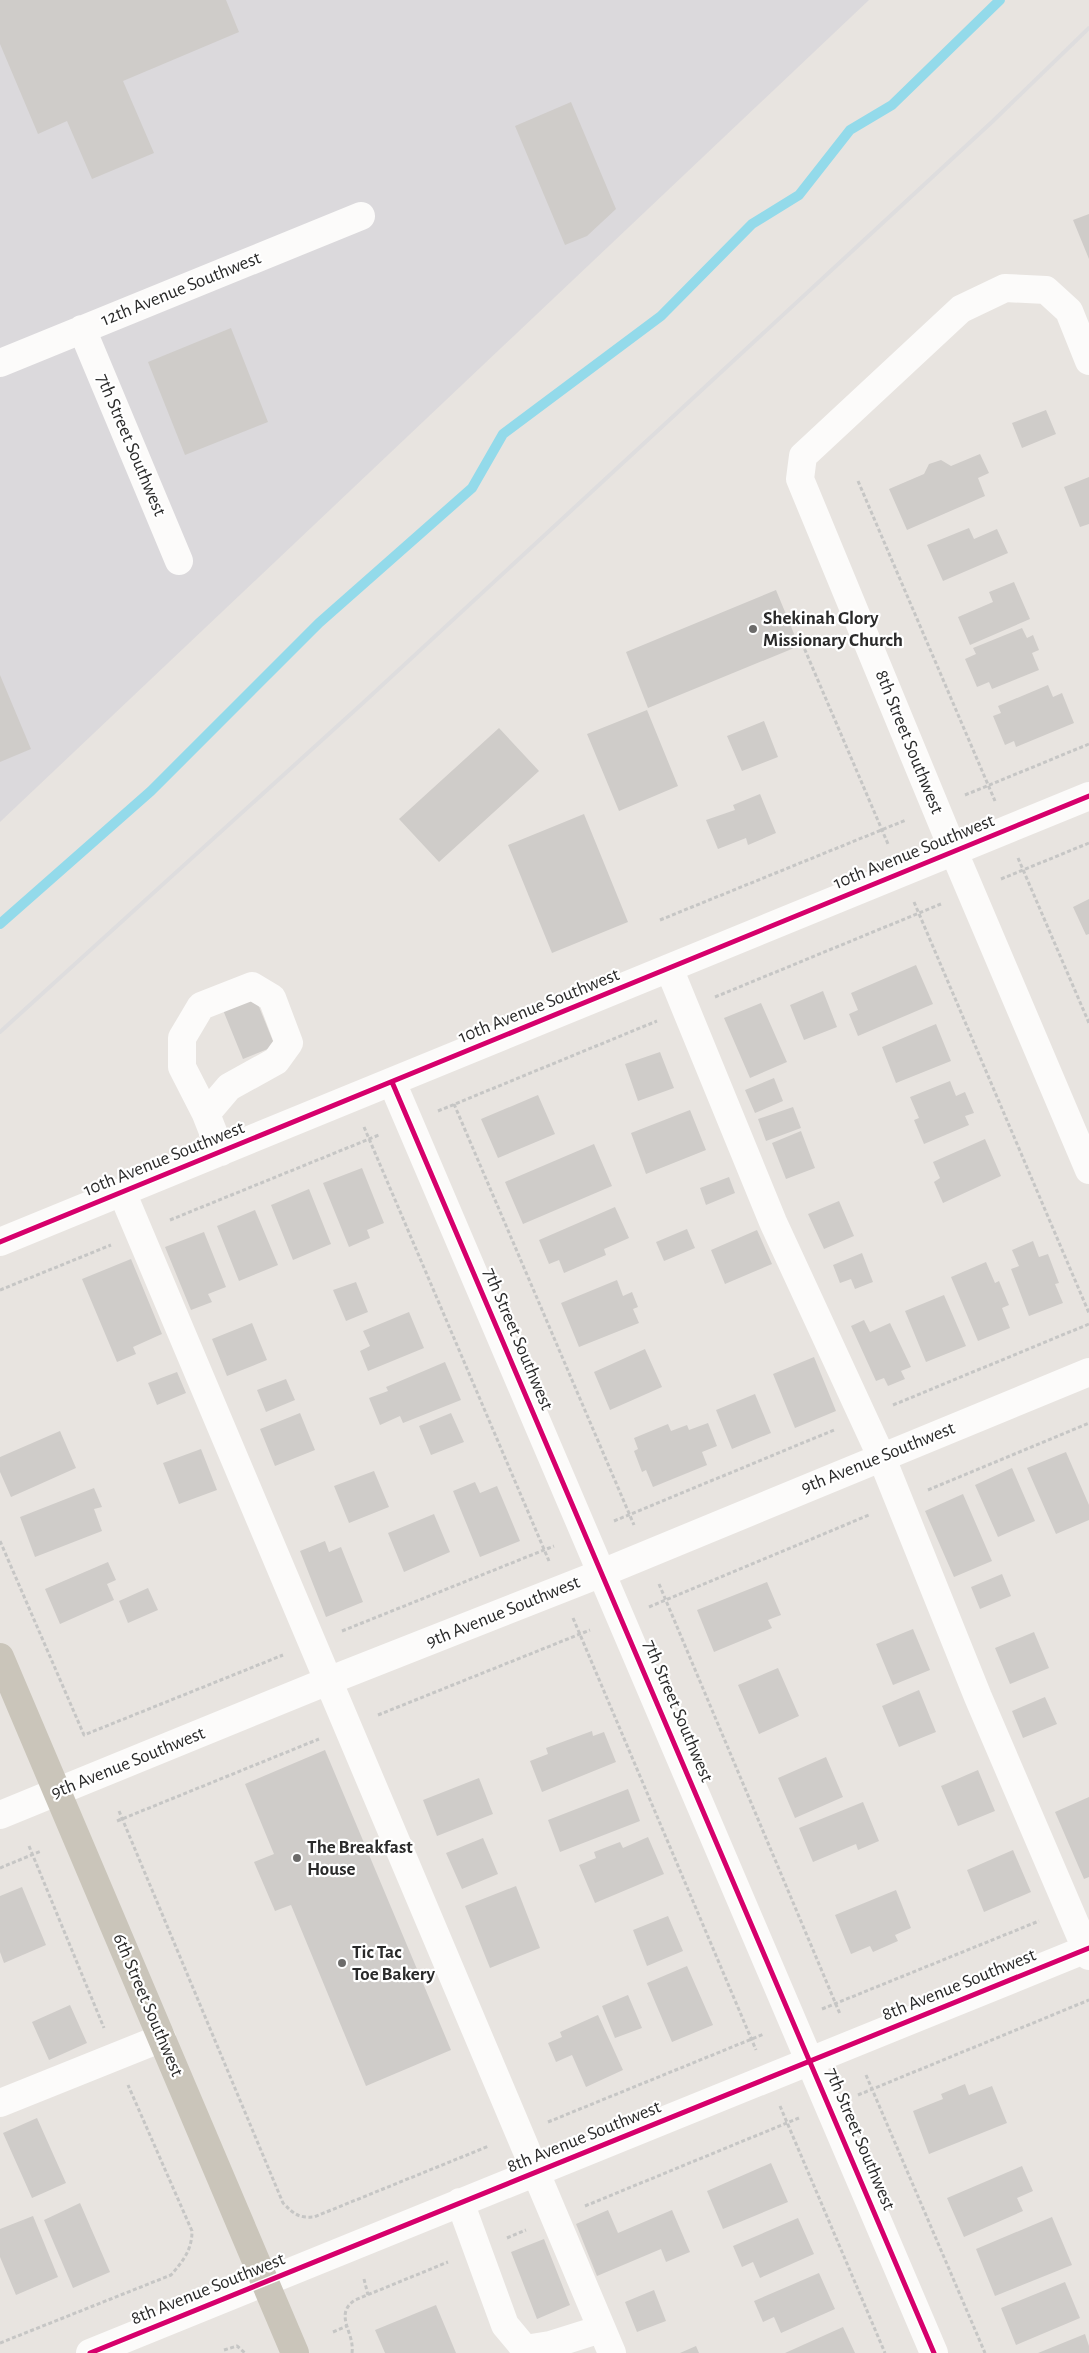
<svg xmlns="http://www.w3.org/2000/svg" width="1089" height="2353" viewBox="0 0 1089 2353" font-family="'Alegreya Sans',sans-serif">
	<rect width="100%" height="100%" fill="#e8e4e0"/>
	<path fill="#dbd9dc" d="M0,0H869L0,822Z"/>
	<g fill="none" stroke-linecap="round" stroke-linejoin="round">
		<path stroke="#93daea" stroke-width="10" d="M0,924L151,791L319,623L472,488L503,434L661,316L752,224L799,195L850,130L892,105L1000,0"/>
	</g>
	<path fill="#cfccc9" d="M0,0H226L239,32L123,81L154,153L92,179L67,121L38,134L0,44Z
		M571,102L616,209L587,236L565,245L515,126Z
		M1089,214V259L1073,220Z
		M231,328L268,422L185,455L148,362Z
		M1046,410L1056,434L1022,448L1012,423Z
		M980,454L989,473L978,478L985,496L907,530L889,489L924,474L929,464L941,460L951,466Z
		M1089,477V524L1080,527L1064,487Z
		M969,528L974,539L997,529L1008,553L943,581L927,545Z
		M1014,582L1030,619L970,645L958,617L993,602L989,592Z
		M776,590L799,646L648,708L626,652Z
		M1022,628L1027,638L1033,635L1039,650L1032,653L1039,670L992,689L989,682L977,687L965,659L976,654L973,648Z
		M0,675L31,749L0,762Z
		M1048,685L1053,697L1062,693L1074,723L1016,747L1014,741L1005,745L993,716L1001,713L998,706Z
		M647,710L678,786L619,811L587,734Z
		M764,721L778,757L742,771L727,736Z
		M499,728L539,771L439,862L399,819Z
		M760,794L776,833L748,845L746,838L718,849L706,820L735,810L733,805Z
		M584,814L628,922L552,953L508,845Z
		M1089,899V934L1086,935L1073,907Z
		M916,965L933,1004L858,1036L849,1014L858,1010L851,993Z
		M823,991L837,1027L804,1040L790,1005Z
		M255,997L275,1046L243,1059L223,1010Z
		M761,1003L787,1062L750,1078L724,1018Z
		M936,1024L951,1061L896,1083L882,1047Z
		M660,1052L674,1088L638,1101L625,1064Z
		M774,1078L783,1101L755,1113L745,1090Z
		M950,1081L956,1096L965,1092L974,1113L965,1116L969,1125L924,1144L914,1120L919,1118L910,1097Z
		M538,1095L555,1134L498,1158L481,1119Z
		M793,1107L801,1128L766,1141L758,1119Z
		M690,1110L706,1150L646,1174L631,1133Z
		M801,1131L815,1168L786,1179L772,1143Z
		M985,1139L1001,1176L943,1203L934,1182L940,1178L933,1162Z
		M594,1144L612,1186L523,1224L505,1182Z
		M362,1168L384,1223L367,1230L370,1238L349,1247L323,1183Z
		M729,1177L735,1193L706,1205L700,1188Z
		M309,1189L331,1244L293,1260L271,1205Z
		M839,1201L854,1236L824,1249L808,1214Z
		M615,1207L629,1238L604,1249L606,1255L564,1273L559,1260L549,1264L539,1240Z
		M255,1210L278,1265L239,1281L217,1226Z
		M687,1229L695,1248L664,1261L656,1242Z
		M757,1230L772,1264L725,1284L711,1250Z
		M204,1232L226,1287L208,1294L212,1302L191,1310L165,1247Z
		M1033,1241L1039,1257L1048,1254L1059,1283L1055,1284L1063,1303L1029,1316L1011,1269L1019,1266L1012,1250Z
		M862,1253L873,1282L855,1289L851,1279L840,1283L833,1265Z
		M131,1259L162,1334L133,1347L136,1354L117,1362L82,1279Z
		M986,1262L995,1283L999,1281L1009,1305L1002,1308L1010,1328L978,1341L951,1277Z
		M617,1280L623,1296L632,1292L638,1307L633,1309L639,1323L579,1347L561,1303Z
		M356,1282L368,1312L346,1321L333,1290Z
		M944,1295L966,1346L926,1362L905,1311Z
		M409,1312L424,1348L368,1371L360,1351L370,1346L363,1331Z
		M864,1320L870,1332L890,1323L911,1367L901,1371L905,1379L888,1386L884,1378L876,1381L851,1326Z
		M252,1323L267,1360L227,1376L212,1339Z
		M645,1349L662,1387L610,1410L594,1372Z
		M814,1357L836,1411L795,1428L773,1374Z
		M445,1362L461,1400L403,1423L400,1416L380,1425L369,1398L388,1391L386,1387Z
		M177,1372L186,1393L157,1405L148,1383Z
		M286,1379L295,1400L266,1412L257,1390Z
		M755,1394L771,1433L732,1449L716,1410Z
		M300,1413L315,1450L275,1466L260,1429Z
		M451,1413L464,1442L431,1455L419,1426Z
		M708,1423L717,1446L702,1452L707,1465L653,1487L646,1470L642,1472L634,1451L638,1449L634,1438L668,1424L671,1431L687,1425L689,1430Z
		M60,1431L76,1468L11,1497L0,1472V1457Z
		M201,1449L217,1490L179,1504L163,1463Z
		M1066,1452L1089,1505V1520L1056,1534L1027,1468Z
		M1012,1468L1035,1521L998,1537L975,1485Z
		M374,1471L389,1507L349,1523L334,1486Z
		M475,1482L480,1493L497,1486L520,1541L480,1557L453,1491Z
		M94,1488L102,1507L94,1509L102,1531L35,1557L20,1517Z
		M963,1494L992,1561L954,1577L925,1511Z
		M434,1514L450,1552L404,1572L388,1533Z
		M325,1541L329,1552L341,1547L363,1602L326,1617L300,1551Z
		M108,1562L116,1580L107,1584L114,1600L60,1624L45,1589Z
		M1002,1574L1011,1596L980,1609L971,1587Z
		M767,1582L781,1615L768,1620L772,1628L714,1652L697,1610Z
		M148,1588L158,1610L128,1623L119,1601Z
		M913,1629L930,1670L893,1685L876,1644Z
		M1034,1632L1049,1668L1010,1684L995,1648Z
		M778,1668L799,1716L759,1734L738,1685Z
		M919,1690L936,1732L899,1747L882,1706Z
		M1045,1697L1057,1724L1023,1738L1012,1711Z
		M592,1731L593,1736L604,1732L616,1762L542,1792L530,1761L548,1754L546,1748Z
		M325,1750L451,2050L366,2086L291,1905L275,1911L254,1862L274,1854L245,1784Z
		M826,1757L843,1797L795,1818L778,1778Z
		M978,1770L995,1811L958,1826L941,1786Z
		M479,1778L493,1814L437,1836L423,1800Z
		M628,1789L640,1821L560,1852L548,1820Z
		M1089,1797V1877L1084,1879L1055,1812Z
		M863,1802L879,1841L858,1850L856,1844L813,1862L799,1828Z
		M648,1837L664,1874L595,1903L579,1865L596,1858L594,1852L620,1842L623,1848Z
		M483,1838L498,1874L462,1889L446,1853Z
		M1013,1850L1031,1892L984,1912L967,1870Z
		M516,1886L540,1948L490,1968L465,1906Z
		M22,1887L46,1945L4,1963L0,1952V1896Z
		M896,1890L911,1928L895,1935L898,1941L873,1952L870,1946L851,1954L835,1915Z
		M668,1916L683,1951L647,1966L633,1930Z
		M687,1966L713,2025L672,2042L647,1983Z
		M628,1995L642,2028L615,2038L602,2006Z
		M70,2005L87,2043L49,2060L32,2022Z
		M598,2015L623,2070L586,2087L572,2055L556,2062L548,2043L562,2037L560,2032Z
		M965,2084L969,2095L992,2086L1007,2123L929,2154L913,2111L943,2099L941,2094Z
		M37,2118L66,2183L32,2198L3,2133Z
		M771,2163L788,2202L723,2229L707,2191Z
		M1022,2166L1033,2191L1017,2198L1023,2211L964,2237L947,2198Z
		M80,2203L110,2272L73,2288L44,2220Z
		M608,2210L618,2233L672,2210L690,2252L666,2262L661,2249L597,2276L576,2224Z
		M33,2216L58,2277L16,2295L0,2257V2229Z
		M1052,2217L1072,2265L995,2296L976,2249Z
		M798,2218L814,2254L760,2278L753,2262L742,2267L733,2246Z
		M544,2239L570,2305L537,2319L511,2252Z
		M819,2273L835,2309L781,2333L774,2317L763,2322L754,2301Z
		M1065,2282L1080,2318L1016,2345L1001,2308Z
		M654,2290L666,2321L637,2332L625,2302Z
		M436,2305L456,2353H385L375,2330Z
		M843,2327L855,2353H785Z
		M1085,2334L1089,2346V2353H1038Z
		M696,2346L699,2353H680Z"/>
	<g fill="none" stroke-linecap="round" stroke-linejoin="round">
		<path stroke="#c6c6c5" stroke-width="3" stroke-dasharray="4 2.5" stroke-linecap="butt" d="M858,481L995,801
			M802,643L888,844
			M965,795L1089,744
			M1018,858L1089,1023
			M1001,879L1089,843
			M914,902L1089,1313
			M660,920L906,820
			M715,997L941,904
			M454,1104L634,1525
			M438,1111L657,1021
			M364,1127L549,1561
			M170,1220L379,1135
			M0,1290L111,1245
			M893,1405L1089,1324
			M928,1490L1089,1423
			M614,1521L834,1430
			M0,1541L84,1735L283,1655
			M659,1584L840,2014
			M649,1607L869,1515
			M573,1618L756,2050
			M342,1631L554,1546
			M378,1715L590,1630
			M119,1811L283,2203C294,2214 298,2218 314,2217L489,2146
			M117,1821L319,1739
			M29,1846L104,2028
			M0,1868L41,1851
			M822,2009L1039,1921
			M866,2075L985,2353
			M858,2095L1089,2000
			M780,2106L885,2353
			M548,2122L764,2034
			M585,2206L799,2118
			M507,2238L526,2230
			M364,2279L368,2295
			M333,2332L347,2326
			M0,2343L171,2275C183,2261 192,2250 192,2231L128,2085
			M224,2350L237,2346L245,2353
			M352,2353C355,2332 333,2315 355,2300L448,2262"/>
		<path stroke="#fcfbfa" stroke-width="28" d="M82,329L179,561
			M1089,361L1069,311L1046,290L1005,288L961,309L803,456L800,479L954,852L1089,1170
			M0,363L361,216
			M669,968L773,1222L881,1456L978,1697L1089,1956
			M392,1082L934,2353
			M206,1114L182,1067V1038L201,1006L252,986L272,998L289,1043L276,1061L229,1087L206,1114L221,1152
			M122,1192L612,2353
			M0,1242L1089,796
			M0,1815L328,1681L602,1573L1089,1372
			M0,2103L162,2038
			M460,2202L505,2325L525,2349L550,2345L601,2329
			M90,2353L1089,1948"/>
		<path stroke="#cac5ba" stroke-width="28" d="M0,1657L295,2353"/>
		<path stroke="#deddde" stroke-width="4" d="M0,1032L364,702L993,121L1089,28"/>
		<g stroke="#fff" stroke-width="8">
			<path id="cycleway" d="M392,1082L934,2353
				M0,1242L1089,796
				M90,2353L1089,1948"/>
		</g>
		<use href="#cycleway" stroke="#d6006c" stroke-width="5"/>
	</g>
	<g fill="#6c6b6a" stroke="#fff" stroke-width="2">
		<circle cx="753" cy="629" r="5"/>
		<circle cx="297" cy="1858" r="5"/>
		<circle cx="342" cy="1963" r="5"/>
	</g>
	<g text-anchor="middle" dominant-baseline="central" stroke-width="4.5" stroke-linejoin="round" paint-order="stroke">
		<g font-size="19" fill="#2a2a2a" stroke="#fff">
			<text transform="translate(181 289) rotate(-22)">12th Avenue Southwest</text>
			<text transform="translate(131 445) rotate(67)">7th Street Southwest</text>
			<text transform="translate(909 742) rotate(68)">8th Street Southwest</text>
			<text transform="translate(914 852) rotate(-22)">10th Avenue Southwest</text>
			<text transform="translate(539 1006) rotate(-22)">10th Avenue Southwest</text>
			<text transform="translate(164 1159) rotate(-22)">10th Avenue Southwest</text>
			<text transform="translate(518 1339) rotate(67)">7th Street Southwest</text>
			<text transform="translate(878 1458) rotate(-22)">9th Avenue Southwest</text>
			<text transform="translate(503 1612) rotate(-22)">9th Avenue Southwest</text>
			<text transform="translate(678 1711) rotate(67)">7th Street Southwest</text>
			<text transform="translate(128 1763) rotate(-22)">9th Avenue Southwest</text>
			<text transform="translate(959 1985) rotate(-22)">8th Avenue Southwest</text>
			<text transform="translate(148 2005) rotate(67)">6th Street Southwest</text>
			<text transform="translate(584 2137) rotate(-22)">8th Avenue Southwest</text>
			<text transform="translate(860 2139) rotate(67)">7th Street Southwest</text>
			<text transform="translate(208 2289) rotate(-22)">8th Avenue Southwest</text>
		</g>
		<g font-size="19" font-weight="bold" fill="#2a2a2a" stroke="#fff" text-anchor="start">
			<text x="763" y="618">Shekinah Glory<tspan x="763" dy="22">Missionary Church</tspan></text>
			<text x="307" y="1847">The Breakfast<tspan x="307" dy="22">House</tspan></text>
			<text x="352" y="1952">Tic Tac<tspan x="352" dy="22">Toe Bakery</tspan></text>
		</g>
	</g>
</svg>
